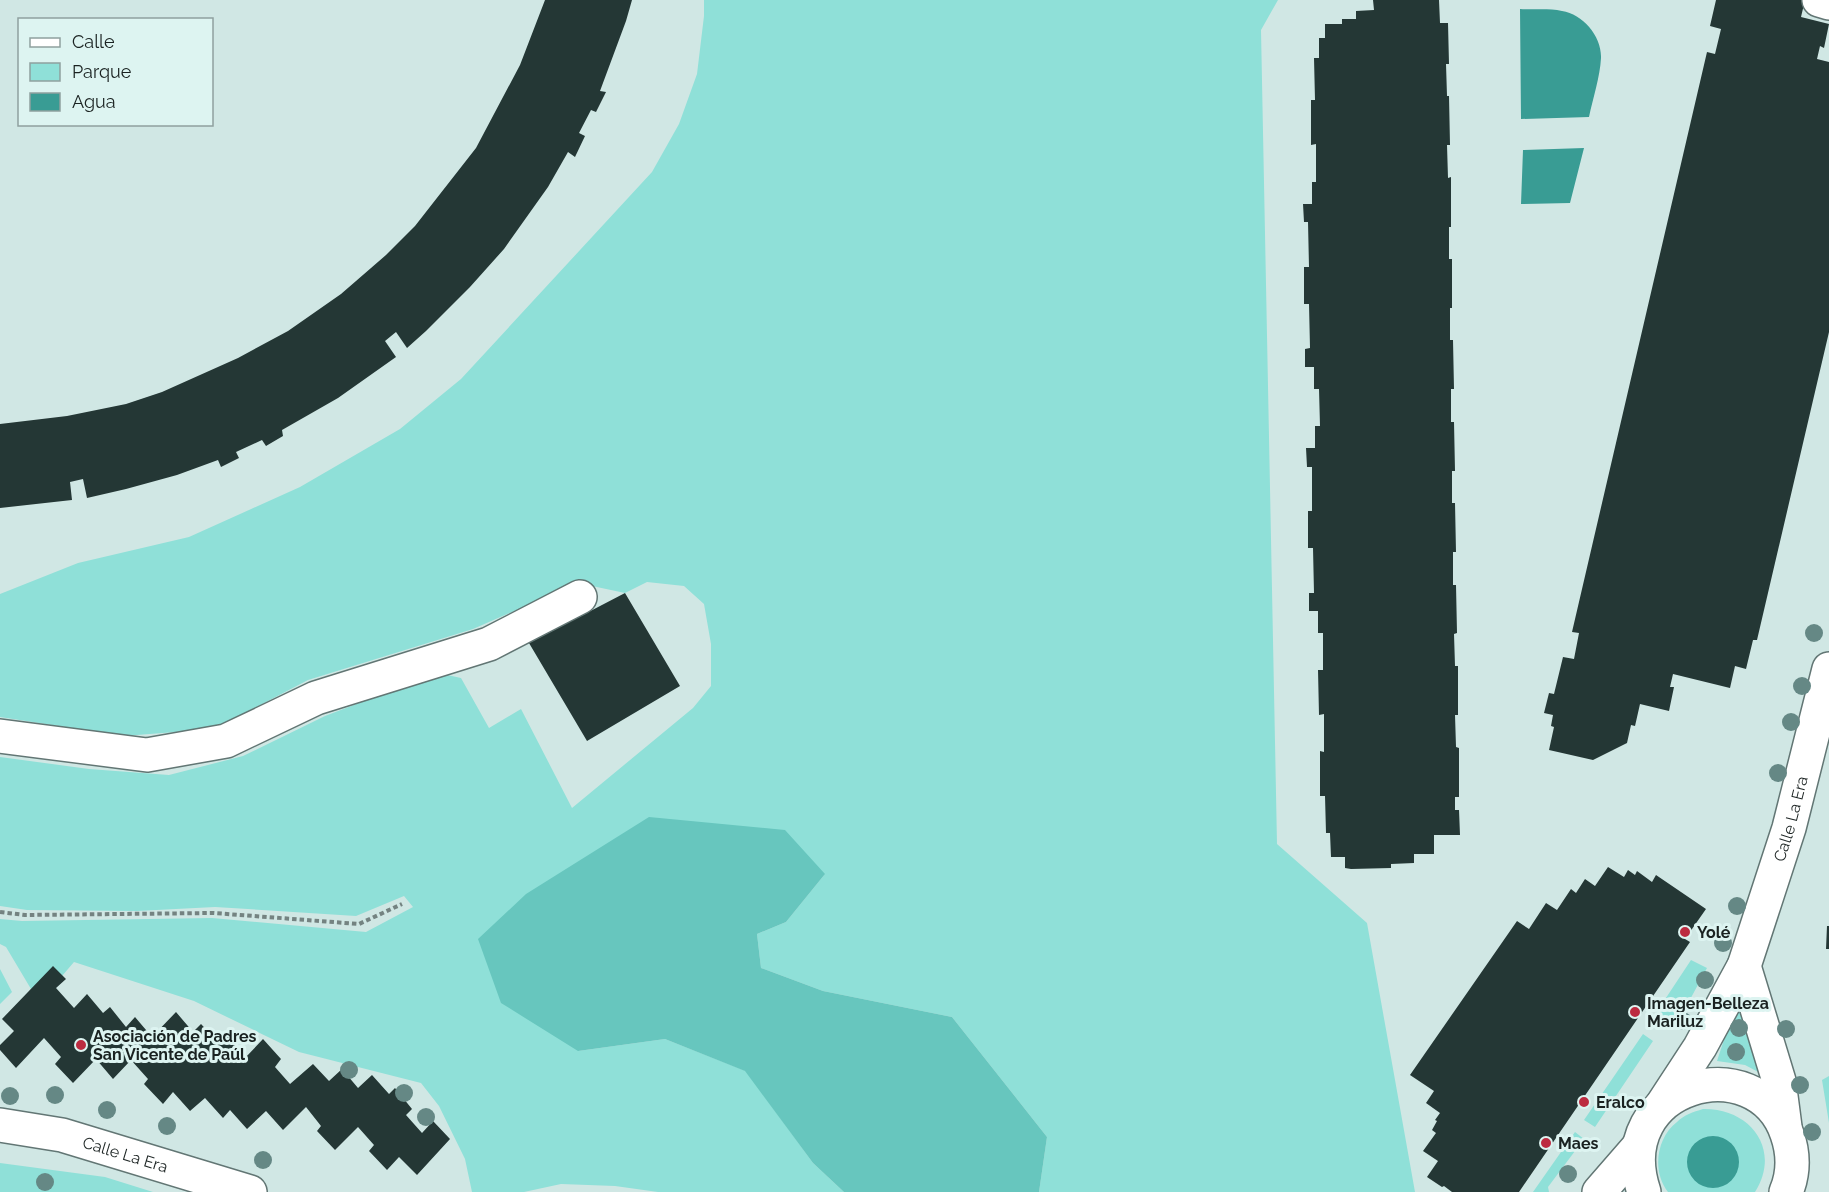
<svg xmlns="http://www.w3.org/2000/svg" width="1829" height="1192" viewBox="0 0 1829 1192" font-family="Raleway,sans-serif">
	<rect width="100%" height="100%" fill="#d0e7e4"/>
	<path fill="#8fe0d8" d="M704,0H1278L1261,30L1277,844L1367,923L1415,1192H1039L1047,1137L952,1017L823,991L761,968L757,934L786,922L825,874L578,1051L665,1039L746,1071L813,1163L844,1192H658L615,1186L561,1184L524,1192H472L465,1159L439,1106L421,1083L299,1052L194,1001L74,962L62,976L31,989L6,947L0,944V919L22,921L212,918L366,932L413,907L404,896L356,916L215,907L137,911L27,910L0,906V757L89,769L169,775L243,756L325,716L438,673L461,678L489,728L521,709L572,808L693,708L711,686V644L704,604L684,586L647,582L625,593L578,583L473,629L308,680L214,729L124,736L0,717V594L78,563L189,537L300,487L400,429L461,379L652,172L679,124L697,74L704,16Z
		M1691,960L1707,968L1679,1020L1668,1024L1656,1013Z
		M0,969L12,992L0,1004Z
		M1739,994L1764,1075L1745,1065L1717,1061Z
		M1643,1034L1653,1041L1595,1127L1584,1120Z
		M1829,1076V1123L1822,1080Z
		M1703,1109C1750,1108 1782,1149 1755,1192H1668C1652,1172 1656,1138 1677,1122C1684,1115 1693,1112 1703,1109Z
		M1575,1132L1584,1139L1548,1187L1549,1192H1533Z
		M0,1163L105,1177L153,1192H0Z"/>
	<path fill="#67c6be" d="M649,817L785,830L825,874L786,922L757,934L761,968L823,991L952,1017L1047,1137L1039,1192H844L813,1163L745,1071L665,1039L578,1051L501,1003L478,939L526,894Z"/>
	<path fill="#399c94" d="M1520,9C1534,10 1549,8 1562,11C1583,14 1602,37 1601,58C1600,77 1593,98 1589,117L1521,119Z
		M1584,148L1570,203L1521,204L1523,150Z
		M1687 1162a26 26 0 1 1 52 0a26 26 0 1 1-52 0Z"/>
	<path fill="#243735" d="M545,0H632L626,21L600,91L606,92L596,112L591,110L579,133L585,136L575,157L568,152L548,187L504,249L470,287L426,331L407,348L396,332L385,341L396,357L338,398L282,430L283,436L266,446L262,440L236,452L239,458L221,467L218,460L177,475L126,489L87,498L83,479L70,482L72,500L0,508V424L67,416L126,404L162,392L238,358L288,331L341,294L386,255L415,226L476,148L520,65Z
		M1373,0H1439L1440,23H1448L1449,64H1446L1447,96H1449L1450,145H1447L1448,178L1451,177V227H1449V259H1452V308H1450V340H1453L1454,389H1451V422H1454L1455,471H1452V503H1455L1456,552H1453V585H1456L1457,633L1454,634L1455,666H1458V715H1455L1456,747L1459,748V797H1455V810H1459L1460,835H1434V854H1414V863L1391,864V868L1351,869L1345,868V857H1331L1330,833H1326L1325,796H1320V751L1324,752V714L1319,715L1318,670H1323V633H1318V611H1309V593H1314L1313,548H1308V511H1312V467H1307L1306,448H1315V426H1320L1319,389H1314V367H1305V349L1310,348L1309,304H1304V267H1309L1308,222H1304L1303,204H1312V182H1316V144L1311,145V100H1315L1314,58H1319V38H1325V24H1342V19H1356V11L1374,10Z
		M1716,0H1805L1801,17L1829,24L1824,48L1820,46L1817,59L1829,62V332L1757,640H1753L1746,669L1735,666L1730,688L1673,674L1670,687H1674L1669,711L1640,704L1635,726L1631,725L1627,743L1593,760L1549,750L1554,727L1551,726L1553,715L1544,713L1549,693L1554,694L1563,657L1574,659L1579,633L1572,632L1707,52L1715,54L1721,29L1710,26Z
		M625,593L680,686L587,741L529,643Z
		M1608,867L1624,877L1628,870L1635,875L1637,871L1652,882L1656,875L1706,909L1685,939L1690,942L1519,1192H1452L1444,1186L1442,1187L1427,1177L1438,1161L1423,1151L1436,1133L1432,1130L1437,1121L1435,1120L1440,1113L1426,1103L1434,1091L1410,1075L1517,921L1529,929L1546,903L1557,910L1571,889L1576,893L1585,879L1595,886Z
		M1827,926H1829V949H1826Z
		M53,966L66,979L56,988L74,1008L87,994L103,1013L110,1007L126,1027L135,1017L152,1037L176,1012L193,1032L201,1024L219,1043L228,1035L246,1057L263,1039L281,1059L275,1067L290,1084L313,1064L329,1081L342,1069L358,1088L372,1075L389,1094L395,1088L412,1109L406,1115L422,1133L433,1121L450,1139L417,1175L399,1157L387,1170L369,1151L374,1145L358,1127L335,1150L317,1131L321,1126L306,1107L283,1130L266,1111L247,1129L230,1110L223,1118L205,1098L190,1111L173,1092L163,1104L144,1084L148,1079L131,1060L113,1079L96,1059L73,1083L55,1064L61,1057L44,1038L16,1068L0,1050V1045L14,1031L2,1019Z"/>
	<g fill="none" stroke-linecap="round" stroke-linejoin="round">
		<g stroke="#627674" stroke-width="36">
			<path id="minor" d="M1819,0L1829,3
				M0,736L147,755L226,741L316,698L489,644L580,597"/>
		</g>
		<g stroke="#627674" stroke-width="36">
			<g id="major">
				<path d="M1744,966L1779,1081L1785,1127"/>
				<path id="s1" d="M1662,1105L1700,1047L1744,966L1789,828L1829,669"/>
				<path id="s2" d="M0,1125L62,1135L250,1192"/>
				<path d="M1599,1192L1639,1146"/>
				<path d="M1644,1192C1608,1084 1757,1045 1787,1134C1794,1154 1794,1173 1786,1192"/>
			</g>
		</g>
		<path stroke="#748381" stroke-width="4" stroke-dasharray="4.5 3" stroke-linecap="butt" d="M0,912L25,915L214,913L359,924L402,904"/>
		<use href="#minor" stroke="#fff" stroke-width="33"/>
		<use href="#major" stroke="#fff" stroke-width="33"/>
	</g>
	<g fill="#658885">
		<circle cx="1814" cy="633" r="9"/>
		<circle cx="1802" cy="686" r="9"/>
		<circle cx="1791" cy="722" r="9"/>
		<circle cx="1778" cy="773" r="9"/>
		<circle cx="1737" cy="906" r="9"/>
		<circle cx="1723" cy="943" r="9"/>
		<circle cx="1705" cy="980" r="9"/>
		<circle cx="1683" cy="1021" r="9"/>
		<circle cx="1739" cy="1028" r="9"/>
		<circle cx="1786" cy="1029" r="9"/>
		<circle cx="1736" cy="1052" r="9"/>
		<circle cx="349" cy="1070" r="9"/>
		<circle cx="1800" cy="1085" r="9"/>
		<circle cx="404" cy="1093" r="9"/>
		<circle cx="55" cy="1095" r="9"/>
		<circle cx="10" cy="1096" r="9"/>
		<circle cx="107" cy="1110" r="9"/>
		<circle cx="426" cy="1117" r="9"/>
		<circle cx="167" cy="1126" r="9"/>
		<circle cx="1812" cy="1132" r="9"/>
		<circle cx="263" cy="1160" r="9"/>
		<circle cx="1568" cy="1174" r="9"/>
		<circle cx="45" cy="1182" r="9"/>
	</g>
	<g fill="#bc2b40" stroke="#ddf4f1" stroke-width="2">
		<circle cx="1685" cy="932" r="6"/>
		<circle cx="1635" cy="1012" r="6"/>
		<circle cx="81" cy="1045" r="6"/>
		<circle cx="1584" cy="1102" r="6"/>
		<circle cx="1546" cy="1143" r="6"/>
	</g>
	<g text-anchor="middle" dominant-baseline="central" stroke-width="6" stroke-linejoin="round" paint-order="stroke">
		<g font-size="16" fill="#1a2221" stroke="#ddf4f1">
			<text stroke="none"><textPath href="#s1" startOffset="316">Calle La Era</textPath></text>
			<text stroke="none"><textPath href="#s2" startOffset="129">Calle La Era</textPath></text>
		</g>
		<g font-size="16" font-weight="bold" fill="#1a2221" stroke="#ddf4f1" text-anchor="start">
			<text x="1697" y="932">Yolé</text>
			<text x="1647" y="1003">Imagen-Belleza<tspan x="1647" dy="18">Mariluz</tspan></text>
			<text x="93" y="1036">Asociación de Padres<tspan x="93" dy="18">San Vicente de Paúl</tspan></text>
			<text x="1596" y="1102">Eralco</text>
			<text x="1558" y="1143">Maes</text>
		</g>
	</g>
	<rect x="18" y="18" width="195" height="108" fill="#ddf4f1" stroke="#8fa09e" stroke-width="1.5"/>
	<rect x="30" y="38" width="30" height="9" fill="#ffffff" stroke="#8fa09e" stroke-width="1.5"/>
	<text x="72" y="48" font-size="18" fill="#1a2221">Calle</text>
	<rect x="30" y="63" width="30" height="18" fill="#8fe0d8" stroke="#8fa09e" stroke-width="1.5"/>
	<text x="72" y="78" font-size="18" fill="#1a2221">Parque</text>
	<rect x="30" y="93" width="30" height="18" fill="#399c94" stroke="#8fa09e" stroke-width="1.5"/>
	<text x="72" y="108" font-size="18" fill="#1a2221">Agua</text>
</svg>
